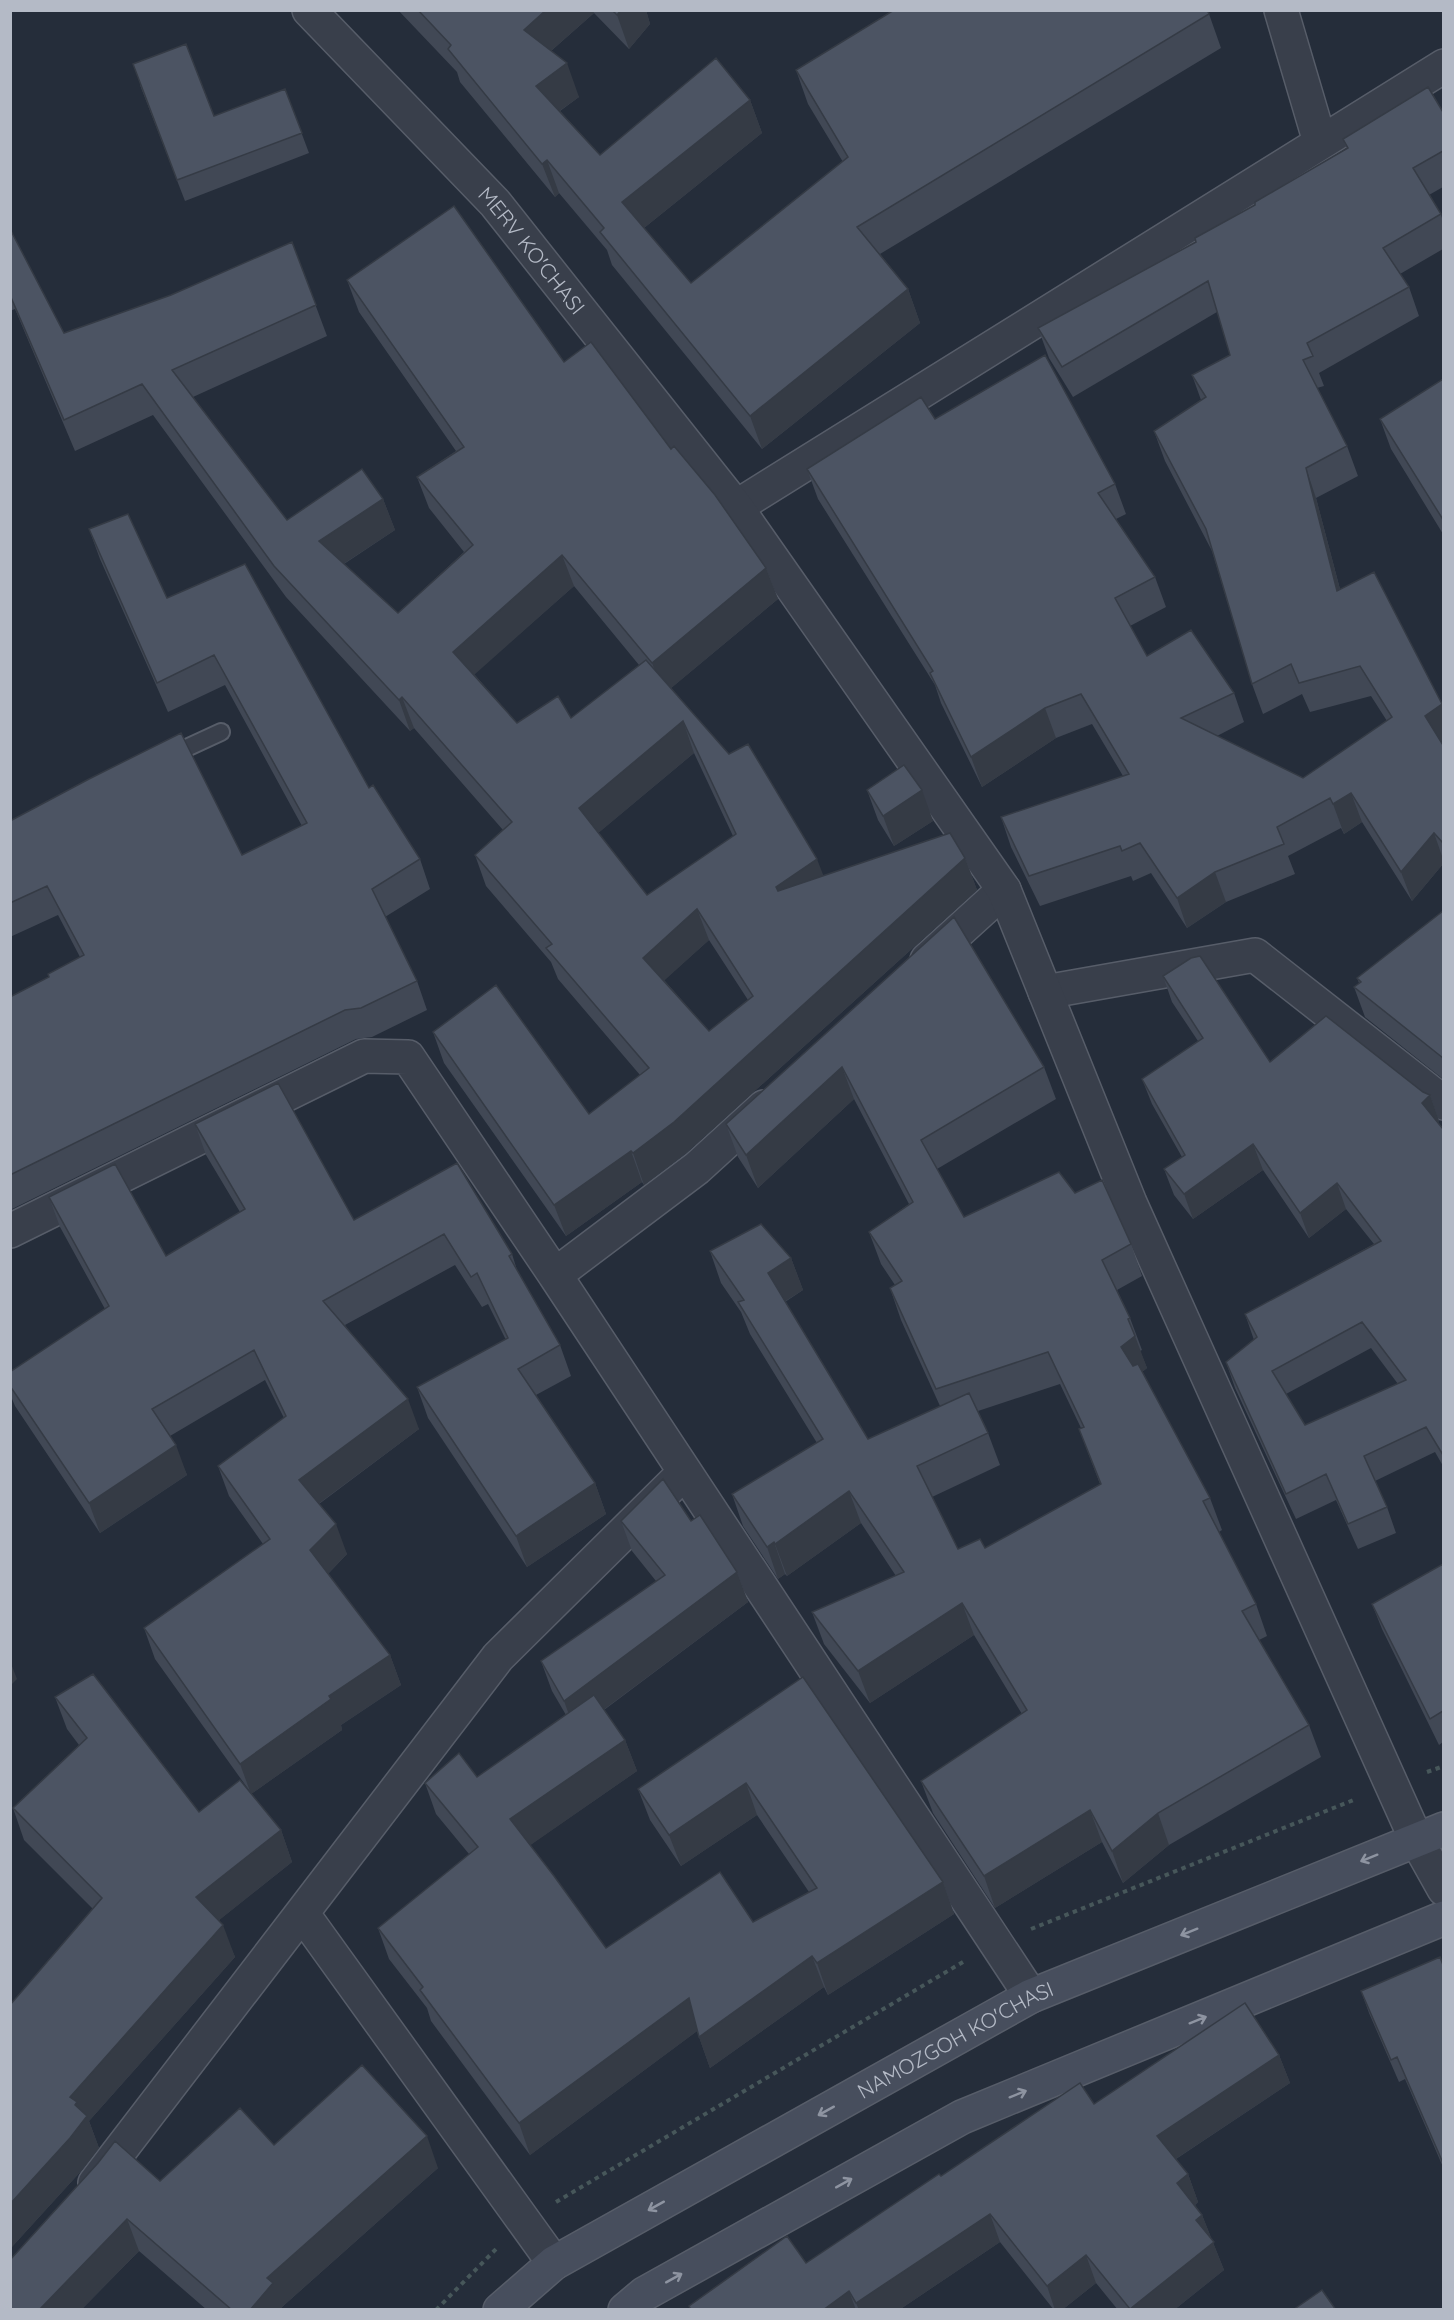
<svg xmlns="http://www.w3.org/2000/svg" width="1454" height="2320" viewBox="0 0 1454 2320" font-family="Quicksand,sans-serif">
	<rect width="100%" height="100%" fill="#252d3a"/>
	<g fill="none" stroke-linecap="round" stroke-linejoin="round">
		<g stroke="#575d69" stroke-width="20">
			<path id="service" d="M169,756L221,732"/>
		</g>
		<g stroke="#575d69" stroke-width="36">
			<path id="minor" d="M1281,10L1320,142
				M736,507L1444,66
				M927,960L1004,890
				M1045,992L1255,955L1444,1103
				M10,1231L364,1056L408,1057L555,1275L697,1168L764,1107
				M555,1275L1031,1996
				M95,2183L302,1913
				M554,2263L302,1913L498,1657L684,1473"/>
		</g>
		<g stroke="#575d69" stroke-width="36">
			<g id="tertiary">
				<path id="s1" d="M309,10L495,203L736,507L1004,890L1130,1203L1416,1839L1444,1889"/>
			</g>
		</g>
		<g stroke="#575d69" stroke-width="36">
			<g id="secondary">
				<path id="s2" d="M500,2310L554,2263L1031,1996L1444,1829"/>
				<path d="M625,2310L644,2294L962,2117L1444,1918"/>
			</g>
		</g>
		<path stroke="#47575a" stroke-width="4" stroke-dasharray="4.5 4.5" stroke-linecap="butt" d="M1427,1772L1444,1766
			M1031,1929L1356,1799
			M556,2202L963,1962
			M436,2310L498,2247"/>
		<use href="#service" stroke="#393f4b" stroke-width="16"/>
		<use href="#minor" stroke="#393f4b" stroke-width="33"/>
		<use href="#tertiary" stroke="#393f4b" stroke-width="33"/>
		<use href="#secondary" stroke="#474e5d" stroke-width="33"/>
	</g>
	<path fill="#414855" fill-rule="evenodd" d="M398,10H646L650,24L629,49L594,13L551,51L579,97L560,111L600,155L750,100L762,133L644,228L691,283L843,162L808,104L796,70L1209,14L1221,48L880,254L908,289L920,323L762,449L612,265L607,250L559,193L555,197L460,82L457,72Z
		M140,85L214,116L285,89L309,153L185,201Z
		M1443,112V187L1429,195L1441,214L1443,222V249L1400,274L1409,287L1419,316L1319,373L1324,386L1317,388L1347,446L1358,476L1316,498L1340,589L1443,740L1441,741L1443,745V864L1412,901L1362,822L1344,834L1341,828L1288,856L1295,874L1226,902L1187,928L1151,873L1133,881L1131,876L1040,906L1011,847L1001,817L1123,776L1092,724L1056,738L982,787L941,703L935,685L818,499L807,469L935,419L1115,484L1126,514L1116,519L1155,577L1166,607L1130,626L1147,656L1234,693L1244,722L1217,736L1303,778L1387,721L1371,696L1310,712L1302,694L1263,714L1252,684L1212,551L1165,461L1154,431L1201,400L1192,375L1230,355L1217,312L1073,397L1049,358L1038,328L1196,242L1347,149L1343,139Z
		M10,229L64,333L171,295L292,242L327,336L193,397L287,520L383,499L395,530L344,564L398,613L464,552L429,508L417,477L456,451L359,312L347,280L564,362L671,449L766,568L778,599L671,688L824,876L965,858L977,890L685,1154L644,1185L642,1182L566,1236L444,1063L433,1032L589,1114L640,1075L558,979L551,962L486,886L475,855L503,830L414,728L410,731L286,597L153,415L75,451L15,309L10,311ZM574,586L639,665L571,718L517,723L474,674ZM694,753L733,836L647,895L598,833ZM709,940L748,1000L709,1031L664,980Z
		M1443,379V534L1391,449L1380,419Z
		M89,529L167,598L369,788L420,859L430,889L385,917L417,981L427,1010L372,1037L356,1039L10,1210V997L49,977L80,957L58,915L10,937V821L242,855L302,826L225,685L168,712L100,559Z
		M867,790L933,821L894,846L878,820Z
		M1443,911V1079L1365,1017L1354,987L1359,983L1357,978Z
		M954,917L1044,1067L1056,1099L937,1169L964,1217L1075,1193L1131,1244L1142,1276L1117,1290L1130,1318L1142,1350L1140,1351L1147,1368L1142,1372L1210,1498L1222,1530L1219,1532L1256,1604L1267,1636L1259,1640L1309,1725L1321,1757L1169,1845L1123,1883L1102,1842L995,1908L933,1813L921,1781L1022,1714L974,1635L870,1703L824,1644L812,1612L896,1576L861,1523L787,1576L785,1574L778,1579L743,1526L732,1494L817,1443L750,1334L741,1312L721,1283L710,1251L791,1258L803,1290L785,1302L868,1439L940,1406L901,1320L890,1288L895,1285L881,1264L869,1232L909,1204L854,1099L758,1188L738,1157L726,1124ZM1060,1384L1081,1428L1079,1429L1100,1484L985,1548L958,1549L932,1497L1000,1465L988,1433L978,1411Z
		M1163,976L1270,1062L1423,1092L1430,1095L1439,1121L1438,1122L1443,1129V1466L1435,1452L1375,1481L1387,1507L1396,1533L1358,1549L1336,1500L1296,1519L1235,1388L1226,1362L1254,1340L1245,1314L1374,1244L1346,1209L1309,1238L1263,1170L1193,1219L1174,1195L1164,1169L1182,1157L1152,1104L1142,1079L1198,1041L1172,1002ZM1371,1348L1398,1384L1305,1425L1286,1394Z
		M195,1124L354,1220L457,1163L512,1254L517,1270L560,1345L571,1376L536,1395L595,1483L606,1514L527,1567L428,1418L417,1387L506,1340L488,1304L482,1307L455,1265L345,1325L419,1429L319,1504L347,1554L328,1574L390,1655L401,1685L341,1725L342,1730L251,1794L281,1830L292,1862L219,1920L235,1957L89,2121L99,2148L82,2170L10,2249V2005L93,1909L24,1840L13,1808L79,1745L67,1729L55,1697L199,1812L251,1793L155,1659L144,1628L263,1544L229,1496L218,1466L284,1418L265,1380L170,1436L187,1475L100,1533L15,1406L10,1394V1372L105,1309L60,1227L49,1197L166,1256L240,1212L206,1155Z
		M621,1521H691L737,1572L748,1602L604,1710L625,1740L637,1771L530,1845L606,1948L753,1922L809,1892L757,1815L681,1866L650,1820L638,1789L803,1677L943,1882L954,1914L828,1995L824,1987L710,2068L697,2031L530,2155L431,2021L427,2008L389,1959L378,1928L469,1854L436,1814L425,1783L477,1777L566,1715L552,1691L541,1661L656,1581L632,1551Z
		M1443,1564V1742L1439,1745L1382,1629L1372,1604Z
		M1443,1965V2167L1405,2079L1399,2082L1369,2013L1361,1991Z
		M1279,2055L1290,2083L1176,2159L1188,2174L1198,2202L1195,2205L1202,2215L1224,2270L1174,2310H1118L1096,2283L1062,2310H1054L1000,2242L899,2310H690L689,2306L806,2263L941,2176L1094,2104Z
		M274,2145L438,2168L282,2307V2310H207L139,2251L81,2310H10L160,2181Z"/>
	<path fill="#353b45" d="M546,10H593L594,13L536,64L524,30Z
		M621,10H646L650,24L629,49L617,15Z
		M567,63L579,97L548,119L536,86Z
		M750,100L762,133L634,236L622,202Z
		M547,160L559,193L555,197L542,164Z
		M908,289L920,323L762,449L750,416Z
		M1306,468L1316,498L1348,620L1337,591Z
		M383,499L395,530L331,572L319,541Z
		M562,555L574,586L465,683L453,652Z
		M766,568L778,599L664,694L652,663Z
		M402,697L414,728L410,731L399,700Z
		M1442,704L1443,709V740L1435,745L1425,716Z
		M1045,708L1056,738L982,787L971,757Z
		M683,721L694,753L590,840L579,808Z
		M922,790L933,821L894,846L883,816Z
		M1351,793L1362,822L1344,834L1333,804Z
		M1434,833L1443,859V864L1412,901L1401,872Z
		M965,858L977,890L685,1154L644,1185L633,1153Z
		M817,859L829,890L787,918L776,887Z
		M1215,872L1226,902L1187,928L1177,898Z
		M697,909L709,940L655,989L643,958Z
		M842,1067L854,1099L758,1188L746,1155Z
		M1430,1095L1439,1121L1431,1128L1422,1103Z
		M1253,1144L1263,1170L1193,1219L1184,1194Z
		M631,1151L642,1182L566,1236L554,1205Z
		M1337,1183L1346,1209L1309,1238L1300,1213Z
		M791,1258L803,1290L779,1305L768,1273Z
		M1135,1336L1147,1368L1132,1380L1121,1347Z
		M408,1399L419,1429L310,1510L299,1480Z
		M176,1445L187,1475L100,1533L89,1503Z
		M595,1483L606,1514L527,1567L516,1536Z
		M849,1491L861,1523L787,1576L775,1544Z
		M336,1524L347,1554L321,1581L310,1550Z
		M774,1542L785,1574L778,1579L767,1547Z
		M737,1572L748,1602L575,1731L564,1701Z
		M962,1603L974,1635L870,1703L858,1671Z
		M390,1655L401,1685L341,1725L342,1730L251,1794L240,1764L329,1696Z
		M10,1661L17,1679L10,1686Z
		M625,1740L637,1771L522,1851L510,1819Z
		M746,1783L757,1815L681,1866L669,1835Z
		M1090,1810L1102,1842L995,1908L984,1876Z
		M1158,1813L1169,1845L1123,1883L1112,1851Z
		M281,1830L292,1862L208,1929L196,1897Z
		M943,1882L954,1914L828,1995L817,1963Z
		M223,1925L235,1957L89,2121L99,2148L82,2170L10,2249V2204L70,2097Z
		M812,1956L824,1987L710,2068L699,2037Z
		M689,1998L700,2029L530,2155L519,2123Z
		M1279,2055L1290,2083L1168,2164L1157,2136Z
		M427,2136L438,2168L282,2307V2310H250L267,2278Z
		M1188,2174L1198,2202L1187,2211L1177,2183Z
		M990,2214L1000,2242L899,2310H859L856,2303Z
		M1202,2215L1224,2270L1174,2310H1130L1196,2220Z
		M127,2219L139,2251L81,2310H39Z
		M1086,2255L1096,2283L1062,2310H1055L1047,2286Z
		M849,2291L856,2310H823Z"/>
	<path fill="#4c5463" stroke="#353b45" stroke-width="1.5" fill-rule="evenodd" d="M418,10H546L524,30L567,63L536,86L600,155L716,58L750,100L622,202L691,283L848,157L796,70L894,10H1207L1209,14L857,227L908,289L750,416L600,232L604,228L547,160L542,164L448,49L451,45Z
		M612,10H621L617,15Z
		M186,44L214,116L285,89L302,133L177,180L133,64Z
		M1428,87L1443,112V151L1413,168L1441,214L1383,248L1409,287L1307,343L1313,356L1303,360L1347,446L1306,468L1337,591L1374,572L1442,704L1425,716L1443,745V843L1434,833L1401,872L1351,793L1333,804L1330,798L1277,827L1284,844L1215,872L1177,898L1140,843L1122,851L1120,846L1029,876L1001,817L1129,774L1081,694L1045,708L971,757L930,673L933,671L807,469L921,397L935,419L1045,355L1115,484L1098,493L1155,577L1115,598L1147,656L1191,630L1234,693L1181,718L1303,778L1392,717L1360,666L1299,683L1291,664L1252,684L1206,529L1154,431L1206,397L1192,375L1230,355L1208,281L1062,367L1038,328L1196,242L1195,238L1255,205V202L1348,148L1343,139Z
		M454,206L564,362L591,342L671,449L674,446L715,495L766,568L652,663L562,555L453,652L517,723L558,696L571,718L646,660L729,754L748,744L817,859L776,887L778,891L950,833L965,858L674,1122L633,1153L631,1151L554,1205L433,1032L496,985L589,1114L649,1068L546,948L552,944L475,855L512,822L402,697L399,700L274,566L142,384L64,420L10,295V229L64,333L171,295L292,242L316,305L172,370L287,520L362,469L383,499L319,541L398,613L473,545L417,477L464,447L347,280ZM683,721L736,834L647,895L579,808ZM697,909L753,996L709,1031L643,958Z
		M1443,379V517L1442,518L1380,419Z
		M128,514L167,598L245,564L369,788L373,785L420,859L372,889L417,981L361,1008L345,1010L10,1175V997L49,977L48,974L84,955L47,886L10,903V821L89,779L181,733L242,855L307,823L214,655L157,683L89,529Z
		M904,765L922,790L883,816L867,790Z
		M1443,911V1058L1354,987L1361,982L1357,978Z
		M954,917L1044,1067L921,1140L964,1217L1059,1172L1075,1193L1102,1180L1131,1244L1102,1260L1130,1318L1128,1319L1135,1336L1121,1347L1133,1366L1138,1364L1210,1498L1203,1501L1256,1604L1242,1611L1309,1725L1158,1813L1112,1851L1090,1810L984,1876L921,1781L1027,1710L962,1603L858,1671L812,1612L904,1572L849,1491L775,1544L774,1542L767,1547L732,1494L823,1439L738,1302L744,1300L710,1251L761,1224L791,1258L768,1273L868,1439L969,1393L988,1433L917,1466L958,1549L980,1539L985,1548L1101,1484L1079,1429L1084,1427L1048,1352L936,1389L890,1288L902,1281L869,1232L913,1202L842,1067L746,1155L726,1124Z
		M1200,956L1270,1062L1326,1016L1423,1092L1430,1095L1422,1103L1443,1129V1455L1426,1427L1364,1456L1387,1507L1348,1524L1326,1474L1286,1494L1226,1362L1257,1337L1245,1314L1381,1241L1337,1183L1300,1213L1253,1144L1184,1194L1164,1169L1185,1155L1142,1079L1203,1038L1163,976L1191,958ZM1362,1322L1406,1380L1305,1425L1272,1371Z
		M278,1083L354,1220L457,1163L512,1254L509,1256L560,1345L518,1369L595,1483L516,1536L417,1387L508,1338L477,1273L471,1277L444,1234L323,1301L408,1399L299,1480L336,1524L310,1550L390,1655L329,1696L331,1699L240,1764L144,1628L270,1539L218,1466L286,1416L254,1350L152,1409L176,1445L89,1503L10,1386V1372L109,1306L49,1197L115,1164L166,1256L245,1209L195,1124Z
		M663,1479L691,1521L700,1515L737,1572L564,1701L541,1661L665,1575L621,1521Z
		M1443,1564V1711L1430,1719L1372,1604Z
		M93,1674L199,1812L240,1780L281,1830L196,1897L223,1925L70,2097L77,2102L75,2105L87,2116L70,2138L10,2204V2005L102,1898L13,1808L87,1738L55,1697Z
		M803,1677L943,1882L817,1963L812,1956L699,2037L689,1998L519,2123L420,1990L423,1987L378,1928L478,1847L425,1783L459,1753L477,1777L594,1695L625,1740L510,1819L554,1876L606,1948L720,1872L753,1922L817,1888L746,1783L669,1835L638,1789Z
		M1440,1957L1443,1965V2163L1397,2057L1391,2060L1361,1991Z
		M1245,2003L1279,2055L1157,2136L1188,2174L1177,2183L1202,2215L1196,2220L1214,2242L1130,2309L1086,2255L1047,2286L990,2214L856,2303L849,2291L823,2310H691L689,2306L787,2236L806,2263L939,2174L941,2176L1080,2083L1094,2104Z
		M362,2065L427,2136L267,2278L273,2283L250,2310H232L127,2219L39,2310H10V2260L98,2163L115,2141L160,2181L240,2108L274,2145Z
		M1322,2290L1336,2310H1293Z"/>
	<defs><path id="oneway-shaft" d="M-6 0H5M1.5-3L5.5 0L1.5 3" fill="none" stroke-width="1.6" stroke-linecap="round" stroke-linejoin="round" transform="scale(1.5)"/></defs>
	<g stroke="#8e94a1">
		<use href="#oneway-shaft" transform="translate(1369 1858) rotate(158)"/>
		<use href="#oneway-shaft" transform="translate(1189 1932) rotate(158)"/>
		<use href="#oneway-shaft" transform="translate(1198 2020) rotate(-22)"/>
		<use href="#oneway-shaft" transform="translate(1018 2094) rotate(-22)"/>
		<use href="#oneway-shaft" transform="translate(826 2111) rotate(151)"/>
		<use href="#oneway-shaft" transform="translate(844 2183) rotate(-29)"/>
		<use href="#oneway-shaft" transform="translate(656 2206) rotate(151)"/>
		<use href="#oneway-shaft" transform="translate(674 2278) rotate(-29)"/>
	</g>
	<g text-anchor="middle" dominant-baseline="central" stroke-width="4.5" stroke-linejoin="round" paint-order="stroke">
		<g font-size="21" fill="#b4bac6" stroke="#1e242f">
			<text stroke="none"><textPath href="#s1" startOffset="328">MERV KO'CHASI</textPath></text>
			<text stroke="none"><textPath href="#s2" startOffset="531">NAMOZGOH KO'CHASI</textPath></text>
		</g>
	</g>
	<rect width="1454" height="2320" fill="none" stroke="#b4bac6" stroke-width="24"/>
</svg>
